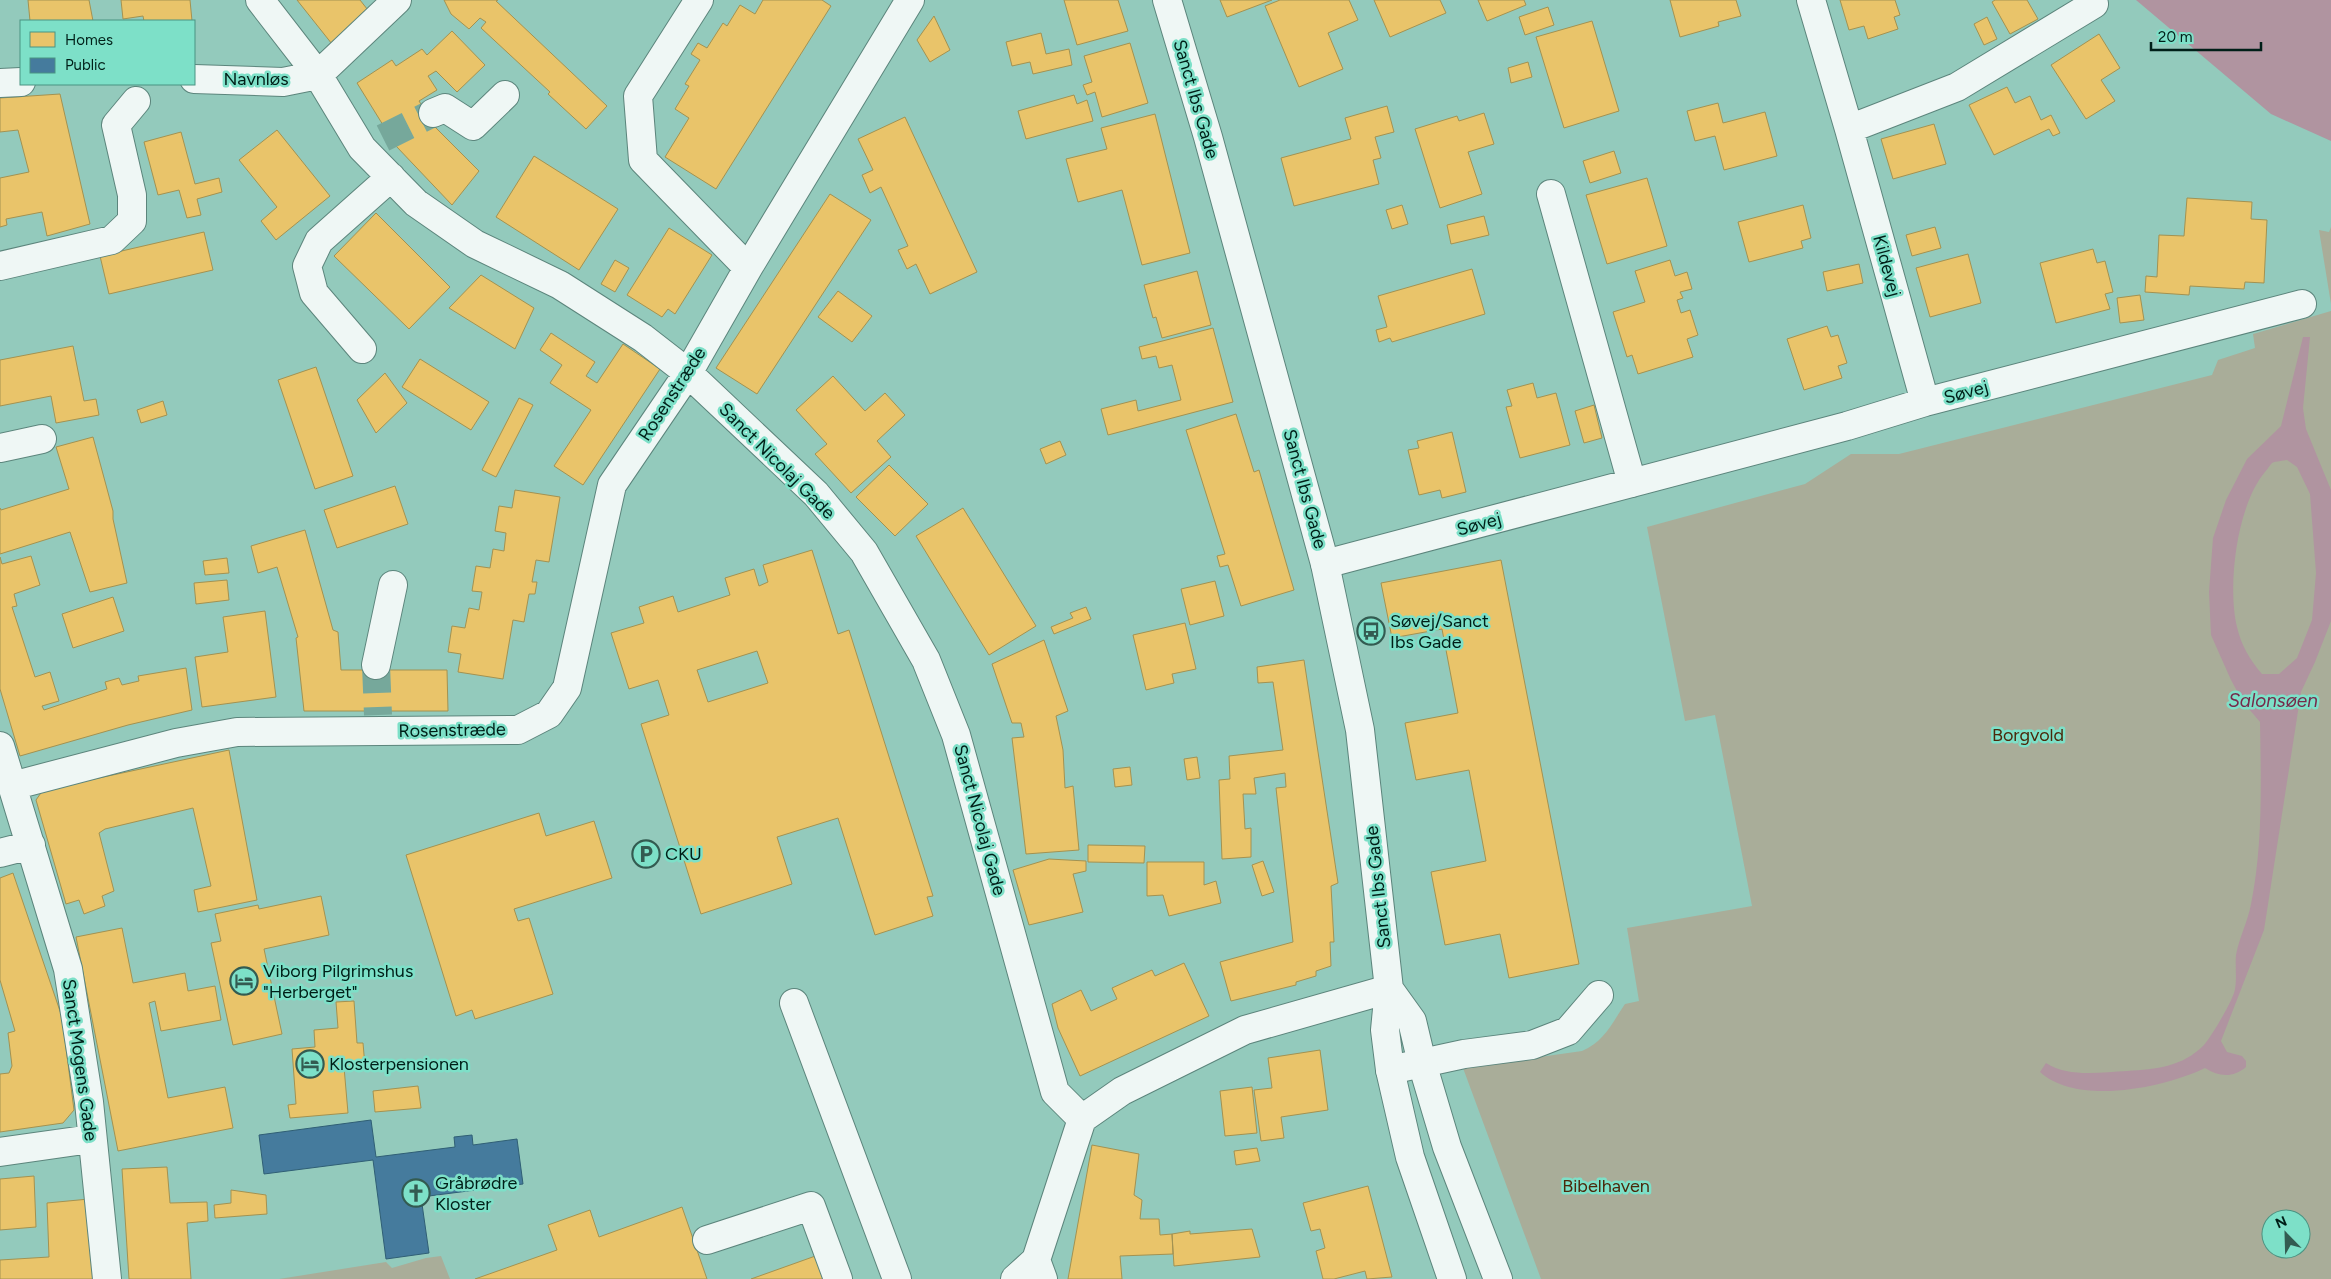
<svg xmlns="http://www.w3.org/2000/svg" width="2331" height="1279" viewBox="0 0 2331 1279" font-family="Figtree,sans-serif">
	<rect width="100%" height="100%" fill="#93cabc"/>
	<path fill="#a9ad99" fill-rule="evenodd" d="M2331,227V304L2319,230L2329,232Z
		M2331,311V1279H1541L1463,1068L1582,1051C1604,1042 1612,1023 1625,1004L1639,1001L1627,928L1752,906L1715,715L1685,721L1647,527L1805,484L1851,454H1899L2212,375L2218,360L2255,348L2253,334ZM2271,1219H2301V1249H2271Z
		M441,1256L450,1279H279L386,1262L392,1268L426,1258Z"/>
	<path fill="#b094a0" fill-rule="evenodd" d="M2136,0H2331V141L2271,114Z
		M2303,337H2310L2303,408L2306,429L2331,490V621L2315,662L2301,692L2264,930L2221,1041L2227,1052L2242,1056L2246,1061V1067C2233,1078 2219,1077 2205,1068C2164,1088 2077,1106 2040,1072L2046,1063C2069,1078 2102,1072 2127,1071C2157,1069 2182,1067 2204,1045C2211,1037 2234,999 2235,989C2237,978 2235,966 2236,955C2239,938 2248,921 2251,904C2263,845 2261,782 2260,722L2243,702L2231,680L2211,635L2209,592L2213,538L2226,500L2247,459L2281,426ZM2287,460L2297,467L2310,494L2316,573L2312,620L2297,658L2279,674H2262C2250,660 2241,645 2237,627C2227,585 2237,505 2265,472C2267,470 2270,465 2272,463C2276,461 2283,461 2287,460Z"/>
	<path fill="#e9c46a" stroke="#a39251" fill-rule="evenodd" d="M28,0H89L93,21H30Z
		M121,0H190L192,21H144L143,16L123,19Z
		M297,0H360L371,14L332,44Z
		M444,0H498L496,1L607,106L586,129L548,94L550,92L481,28L486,22L480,18L469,29L451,14Z
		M763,0H822L831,6L716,189L665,157L689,118L675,109L689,86L685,84L700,60L691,54L698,43L707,48L723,23L727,26L740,5L755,14Z
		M1064,0H1118L1128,31L1077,45Z
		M1220,0H1272L1227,17Z
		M1280,0H1349L1358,20L1328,33L1343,69L1299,87L1265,6Z
		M1374,0H1440L1446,13L1390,37Z
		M1478,0H1524L1526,5L1487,21Z
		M1670,0H1736L1741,16L1718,22L1719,26L1680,37Z
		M1840,0H1895L1900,15L1894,17L1898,29L1868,39L1864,26L1849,30Z
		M1995,0H2027L2038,19L2010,34L1992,2Z
		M1548,7L1554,25L1525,35L1519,17Z
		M934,16L950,50L930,62L917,40Z
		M1987,17L1997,39L1984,45L1974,24Z
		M1592,21L1619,111L1564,128L1536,37Z
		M452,31L485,65L457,92L436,71L428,76L437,90L419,101L436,128L479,171L452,205L396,146L357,83L392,60L396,66L422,49L427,55Z
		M1041,33L1046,54L1069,49L1072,65L1033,74L1030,62L1012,66L1006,42Z
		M2099,34L2120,68L2101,80L2115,101L2086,119L2051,65Z
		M1130,43L1148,103L1102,117L1095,92L1087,95L1083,85L1092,82L1084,56Z
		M1528,62L1532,77L1511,83L1508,68Z
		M2007,87L2015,103L2030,96L2041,120L2051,115L2060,133L2053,136L2049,129L1994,155L1969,105Z
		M60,94L90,224L47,236L42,212L6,219L7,225L0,227V178L29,172L18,130L0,132V98Z
		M1074,95L1077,104L1087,100L1093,121L1026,139L1018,111Z
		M1718,103L1723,123L1765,112L1777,156L1724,170L1715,136L1695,141L1687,111Z
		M1387,106L1394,132L1375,137L1381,158L1373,160L1379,184L1294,206L1281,158L1351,139L1345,118Z
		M1484,113L1494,144L1468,152L1482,194L1440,208L1415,129L1457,116L1459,121Z
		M1155,114L1190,253L1142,265L1122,190L1078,202L1066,159L1107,149L1101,128Z
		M905,117L977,272L930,294L916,264L907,269L898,250L908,246L881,187L870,193L862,175L873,170L858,139Z
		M1934,124L1946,164L1893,179L1881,139Z
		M277,130L330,196L276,240L261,221L277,207L239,160Z
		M181,132L195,184L219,178L222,192L197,199L201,215L187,218L179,190L158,195L144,142Z
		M1614,151L1621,173L1590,183L1583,161Z
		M534,156L618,209L579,270L496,217Z
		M1647,178L1667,246L1607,264L1586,195Z
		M830,194L871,220L757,394L716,368Z
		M2187,198L2252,202L2251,219L2267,220L2264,283L2245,282L2244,289L2190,286L2189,295L2145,292L2146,276L2157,277L2159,235L2184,236Z
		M1402,205L1408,224L1392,229L1386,210Z
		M1803,205L1811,238L1801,241L1803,248L1749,262L1738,222Z
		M376,213L450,287L409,329L334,256Z
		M1484,216L1489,235L1451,244L1447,225Z
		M1935,227L1941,248L1912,256L1906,235Z
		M669,228L712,255L675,314L668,309L662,317L627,295Z
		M204,232L213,270L109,294L100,256Z
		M2093,249L2097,263L2105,261L2113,292L2105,294L2110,309L2056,323L2040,263Z
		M1968,254L1981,303L1930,317L1916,268Z
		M615,260L629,268L615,292L601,284Z
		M1670,260L1675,276L1687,272L1692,289L1680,292L1683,298L1677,300L1681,313L1690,310L1698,335L1687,339L1693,357L1638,374L1632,355L1627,357L1613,312L1645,302L1635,271Z
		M1859,264L1863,283L1827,291L1823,272Z
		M1472,269L1485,314L1392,342L1390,338L1379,342L1376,330L1387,327L1378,296Z
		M1197,271L1211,325L1162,338L1156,317L1153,318L1144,285Z
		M481,275L534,308L515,349L449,308Z
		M838,291L872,316L852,342L818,317Z
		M2140,295L2144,320L2120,323L2117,298Z
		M1827,326L1831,337L1838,335L1847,363L1838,366L1842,378L1804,390L1787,339Z
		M1213,328L1233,402L1108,435L1101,409L1136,400L1138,411L1181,400L1172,365L1159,368L1156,356L1142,359L1139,347Z
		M551,333L595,362L586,376L597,383L623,344L660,369L583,485L554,466L591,410L550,383L562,365L540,350Z
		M73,346L84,401L96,399L99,415L56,423L51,396L0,406V360Z
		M420,359L489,402L471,430L402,387Z
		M316,367L353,476L315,489L278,380Z
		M385,373L407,403L376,433L357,400Z
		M833,376L865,411L885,393L905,415L877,441L891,457L851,493L815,454L827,444L796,410Z
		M1533,383L1537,398L1556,393L1570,445L1520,458L1506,407L1512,406L1507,390Z
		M519,398L533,405L496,477L482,470Z
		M163,401L167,415L141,423L137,410Z
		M1594,405L1602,438L1584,443L1575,411Z
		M1236,414L1254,472L1259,470L1294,590L1241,606L1228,565L1220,567L1217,556L1225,554L1186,430Z
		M1452,432L1466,492L1442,498L1440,490L1419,495L1408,450L1419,448L1417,441Z
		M93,437L113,511V519L127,583L90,592L70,532L0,554V508L1,510L69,489L56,447Z
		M1060,441L1066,455L1046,464L1040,449Z
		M889,465L928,504L895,536L856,497Z
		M395,486L408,524L337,548L324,510Z
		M515,490L560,497L549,562L536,560L532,582H537L535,594H529L524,622L513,620L503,679L458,672L461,654L448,652L452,626L465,628L469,608L479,610L482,592L472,591L476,566L490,568L493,549L504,551L506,533L495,531L499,506L512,508Z
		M963,508L1036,626L989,655L916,536Z
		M305,530L333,630L338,632L341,670H447L448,711H304L296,638L298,637L277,567L258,573L251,546Z
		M812,550L838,634L849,630L933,896L927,897L933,916L875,935L838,818L777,837L792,884L701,914L641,724L669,715L658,680L629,689L611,633L644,623L639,607L673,596L678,612L730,595L725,578L754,569L759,586L768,582L763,565ZM757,651L768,683L708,702L697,670Z
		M31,556L40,585L14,594L17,606L12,607L35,677L50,672L59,701L42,706L44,710L107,689L105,682L119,678L122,685L139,681L138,676L186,668L192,710L128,725L20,756L0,689V557L2,564Z
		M227,558L229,573L205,575L203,561Z
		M1501,560L1579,964L1509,978L1500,934L1445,945L1431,872L1486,861L1469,770L1416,780L1405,723L1458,713L1442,629L1392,638L1381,583Z
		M227,580L229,600L196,604L194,583Z
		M1215,581L1224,616L1190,625L1181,589Z
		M113,597L124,631L73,648L62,614Z
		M1086,607L1091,619L1054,634L1051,627L1073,618L1070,613Z
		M265,611L276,697L202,707L195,657L228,652L223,617Z
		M1185,623L1196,669L1172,674L1174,683L1146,690L1133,635Z
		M1044,640L1068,711L1056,716L1063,750L1065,788L1073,786L1079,850L1026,854L1012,738L1024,737L1021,723H1012L992,664Z
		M1304,660L1338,883L1331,886L1334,942H1330L1331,966L1316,971V976L1296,982V985L1231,1001L1220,962L1293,942L1276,788L1286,787L1285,773L1254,778L1256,794H1243L1245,829L1251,828V857L1222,859L1219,780L1230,779L1229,756L1283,750L1273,682L1258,683L1257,667Z
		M229,750L257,900L198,912L194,890L211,886L193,808L105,829L99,833L114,891L102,896L105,906L84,914L79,900L66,904L36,800L43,790Z
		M1197,757L1200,778L1187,780L1184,759Z
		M1130,767L1132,785L1115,787L1113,769Z
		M539,813L546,836L594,821L612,878L514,909L518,921L529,918L553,994L475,1019L472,1010L456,1016L406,855Z
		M1088,845L1145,846L1144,863L1088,862Z
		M1049,859L1086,861V871L1073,874L1083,912L1029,925L1013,870Z
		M1263,861L1274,892L1262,896L1252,865Z
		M1147,862H1204V885L1216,881L1221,903L1169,916L1163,895L1147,896Z
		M13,873L62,1017L74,1110L63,1123L0,1132V1074L9,1073L12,1066L8,1033L15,1031L0,980V878Z
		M321,896L329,935L264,949L282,1034L233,1045L211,943L221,941L215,914L258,905L259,909Z
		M122,928L133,983L185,973L188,991L215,986L221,1020L161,1031L155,1001L149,1003L168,1098L225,1087L233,1128L118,1151L76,937Z
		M1184,963L1209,1016L1080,1076L1058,1028L1052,1004L1081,990L1091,1011L1117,999L1112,988L1152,970L1155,976Z
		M354,1001L357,1043H363L365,1066L344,1067L348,1113L290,1118L288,1105L296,1104L292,1049L315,1047L314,1030L338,1028L336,1002Z
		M1320,1050L1328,1110L1281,1117L1284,1138L1261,1141L1254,1090L1272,1088L1268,1058Z
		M418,1086L421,1108L375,1112L373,1091Z
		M1252,1087L1257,1133L1225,1136L1220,1091Z
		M1092,1145L1139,1154L1134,1195L1142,1200L1140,1219H1159L1160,1235L1172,1234L1173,1254L1120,1256L1122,1279H1068Z
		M1257,1148L1260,1161L1236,1165L1234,1151Z
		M167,1167L170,1203L207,1202L208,1221L187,1223L191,1279H129L122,1169Z
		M34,1176L36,1227L0,1230V1179Z
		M1368,1186L1392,1277L1367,1279L1365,1271L1334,1279H1323L1316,1251L1325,1248L1320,1229L1311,1231L1303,1203Z
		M231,1190L266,1195L267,1214L215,1218L214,1205L231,1203Z
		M89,1199L93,1279H0V1260L49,1257L47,1203Z
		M682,1207L707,1279H475L557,1250L548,1225L590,1210L599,1237Z
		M1252,1229L1260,1257L1174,1266L1172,1234L1190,1231V1234Z
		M821,1254L830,1279H751Z"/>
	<path fill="#457b9d" stroke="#305f75" d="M371,1120L376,1157L455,1147L454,1137L472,1135L473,1145L517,1139L523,1184L421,1197L429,1253L386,1259L373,1160L264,1174L259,1135Z"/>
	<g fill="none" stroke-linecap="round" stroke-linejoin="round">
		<path stroke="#76a89b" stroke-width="28" stroke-dasharray="28 14" stroke-linecap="butt" d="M383,138L433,113
			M376,665L378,715"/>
		<g stroke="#5c857c" stroke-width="30">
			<path id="minor" d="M260,0L318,75L362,148L416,203L475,244L560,285L643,338L688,373L816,494L864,552L926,660L956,735L1055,1092L1082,1119
				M699,0L638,96L643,160L748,268
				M1811,0L1849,129L1925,402
				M194,79L283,82L318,75L397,0
				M0,83L21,82
				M433,113L445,108L473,126L505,95
				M1849,129L1957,87L2094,4
				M1551,194L1632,483
				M0,266L112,240L132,221V195L116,125L136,101
				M362,349L314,293L307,266L319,241L391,177
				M0,448L42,439
				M1325,564L1847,426L1925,402L2302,304
				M376,665L393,585
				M0,746L68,969L89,1102L107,1279
				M12,786L176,743L237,732L518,730L549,714L567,688L612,485L688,373L748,268L910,0
				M0,853L31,845
				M794,1003L897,1279
				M1390,1070L1464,1054L1532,1045L1568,1031L1599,995
				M1082,1119L1122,1091L1245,1030L1389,989
				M0,1152L91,1139
				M707,1240L811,1206L838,1279
				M1015,1279L1036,1260
				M1043,1279L1036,1260L1082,1119"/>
		</g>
		<g stroke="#5c857c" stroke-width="30">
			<path id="major" d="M1167,0L1208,137L1325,564L1360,730L1389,989L1385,1030L1390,1070L1410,1157L1452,1279
				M1389,989L1412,1021L1422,1063L1447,1147L1498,1279"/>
		</g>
		<use href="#minor" stroke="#eff7f5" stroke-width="28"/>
		<use href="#major" stroke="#eff7f5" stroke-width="28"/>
	</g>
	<defs>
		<g id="bus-ring" transform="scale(1.4375)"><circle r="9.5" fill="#7de0c8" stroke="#335b51" stroke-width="1.5"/><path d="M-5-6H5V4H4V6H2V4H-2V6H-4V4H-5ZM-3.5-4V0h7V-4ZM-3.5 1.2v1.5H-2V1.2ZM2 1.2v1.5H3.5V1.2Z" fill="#335b51"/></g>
		<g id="parking-ring" transform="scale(1.4375)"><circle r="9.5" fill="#7de0c8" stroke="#335b51" stroke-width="1.5"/><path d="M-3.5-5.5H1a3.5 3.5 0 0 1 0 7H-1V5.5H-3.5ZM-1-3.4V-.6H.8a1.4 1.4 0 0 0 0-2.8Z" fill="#335b51"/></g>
		<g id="hotel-ring" transform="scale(1.4375)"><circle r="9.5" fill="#7de0c8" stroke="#335b51" stroke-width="1.5"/><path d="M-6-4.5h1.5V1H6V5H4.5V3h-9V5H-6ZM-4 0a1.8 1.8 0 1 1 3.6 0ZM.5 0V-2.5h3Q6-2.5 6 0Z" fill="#335b51"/></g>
		<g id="church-ring" transform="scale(1.4375)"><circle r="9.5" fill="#7de0c8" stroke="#335b51" stroke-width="1.5"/><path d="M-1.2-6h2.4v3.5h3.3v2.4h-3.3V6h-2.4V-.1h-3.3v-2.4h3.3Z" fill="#335b51"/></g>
	</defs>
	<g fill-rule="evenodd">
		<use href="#bus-ring" x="1371" y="631"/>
		<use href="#parking-ring" x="646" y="854"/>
		<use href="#hotel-ring" x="244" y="981"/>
		<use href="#hotel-ring" x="310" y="1064"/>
		<use href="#church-ring" x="416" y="1193"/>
	</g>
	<g text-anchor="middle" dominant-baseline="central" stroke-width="5" stroke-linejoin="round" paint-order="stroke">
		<g font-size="18" fill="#001f18" stroke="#7de0c8">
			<text x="256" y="79">Navnløs</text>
			<text transform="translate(1196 99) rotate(74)">Sanct Ibs Gade</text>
			<text transform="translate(1887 266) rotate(75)">Kildevej</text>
			<text transform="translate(1966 392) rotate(-15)">Søvej</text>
			<text transform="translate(672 394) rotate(-57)">Rosenstræde</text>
			<text transform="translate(777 461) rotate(45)">Sanct Nicolaj Gade</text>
			<text transform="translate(1305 489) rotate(75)">Sanct Ibs Gade</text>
			<text transform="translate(1479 524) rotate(-15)">Søvej</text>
			<text transform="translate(452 730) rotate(-1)">Rosenstræde</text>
			<text transform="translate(980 820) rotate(75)">Sanct Nicolaj Gade</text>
			<text transform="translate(1378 887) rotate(-96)">Sanct Ibs Gade</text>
			<text transform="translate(80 1060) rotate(82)">Sanct Mogens Gade</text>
		</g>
		<g font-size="18" fill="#001f18" stroke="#7de0c8" text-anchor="start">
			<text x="1390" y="621">Søvej/Sanct<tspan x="1390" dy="21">Ibs Gade</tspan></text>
			<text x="665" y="854">CKU</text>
			<text x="263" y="971">Viborg Pilgrimshus<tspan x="263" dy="21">"Herberget"</tspan></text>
			<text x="329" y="1064">Klosterpensionen</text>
			<text x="435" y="1183">Gråbrødre<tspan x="435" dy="21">Kloster</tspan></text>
		</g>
		<g font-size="18" fill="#4c280b" stroke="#7de0c8">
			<text x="2028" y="735">Borgvold</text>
			<text x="1606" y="1186">Bibelhaven</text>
		</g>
		<g font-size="19" font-style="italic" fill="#762a4b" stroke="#7de0c8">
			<text x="2273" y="700">Salonsøen</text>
		</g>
	</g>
	<rect x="20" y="20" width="175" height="65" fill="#7de0c8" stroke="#4b9382"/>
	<rect x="30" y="32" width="25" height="15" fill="#e9c46a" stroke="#4b9382"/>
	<text x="65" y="45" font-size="15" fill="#001f18">Homes</text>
	<rect x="30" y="58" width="25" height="15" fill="#457b9d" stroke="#4b9382"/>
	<text x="65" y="70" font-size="15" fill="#001f18">Public</text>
	<g transform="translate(2286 1234) rotate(337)"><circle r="24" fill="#7de0c8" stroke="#4b9382"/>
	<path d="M0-4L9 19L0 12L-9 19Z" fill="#335b51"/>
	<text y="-8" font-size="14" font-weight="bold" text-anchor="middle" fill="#001f18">N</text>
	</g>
	<path d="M2151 42v8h110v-8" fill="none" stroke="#001f18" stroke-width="2.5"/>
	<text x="2158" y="42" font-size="15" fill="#001f18" stroke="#7de0c8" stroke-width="4" paint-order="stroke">20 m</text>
</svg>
